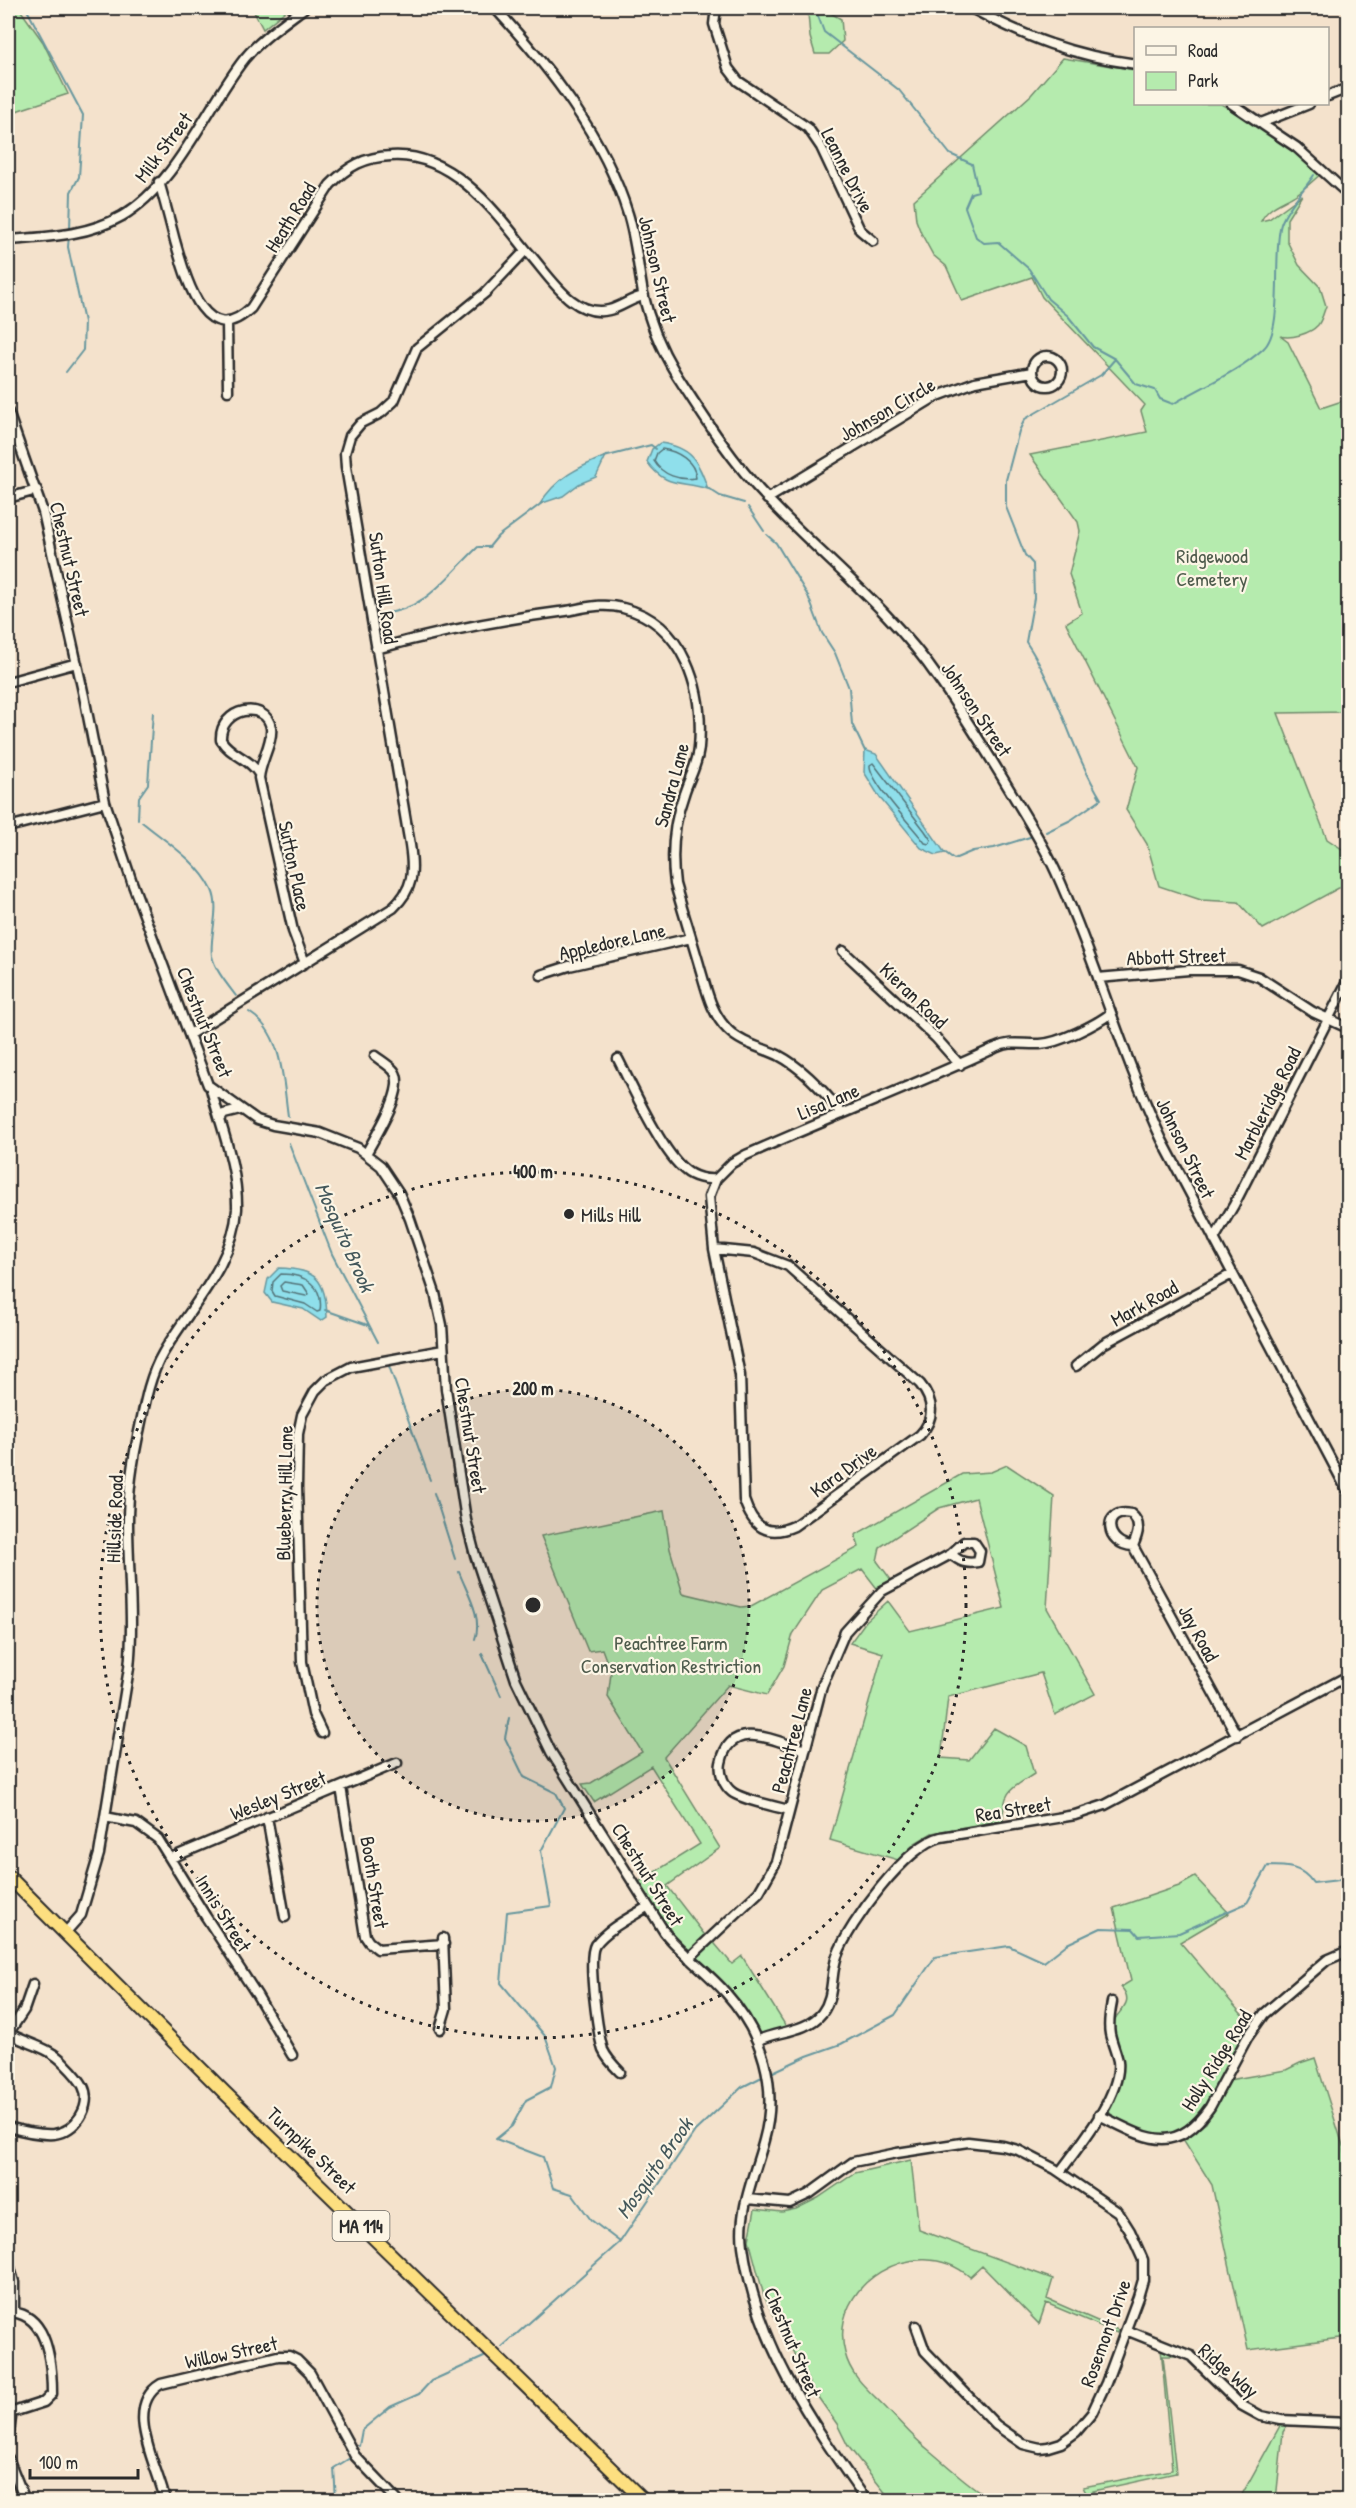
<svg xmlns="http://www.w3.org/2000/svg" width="1356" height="2508" viewBox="0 0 1356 2508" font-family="'Patrick Hand',sans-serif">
	<rect width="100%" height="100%" fill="#f4e2cc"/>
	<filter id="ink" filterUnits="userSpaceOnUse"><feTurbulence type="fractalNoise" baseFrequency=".0167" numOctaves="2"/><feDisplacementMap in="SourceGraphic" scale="12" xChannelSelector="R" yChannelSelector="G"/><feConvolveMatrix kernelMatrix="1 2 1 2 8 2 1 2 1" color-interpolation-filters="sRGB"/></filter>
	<g filter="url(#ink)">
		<path fill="#b5ebae" stroke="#708b6c" stroke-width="1.5" d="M8,8H19L43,42L68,94L19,110L8,117Z
			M252,8H289L263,29Z
			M822,8L841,19L843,41L829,54H815L810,37L808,13Z
			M1063,58L1135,70L1136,104H1221L1251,121L1323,172C1315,179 1307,187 1298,193C1284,203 1269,205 1261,221L1269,219L1302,195L1287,219V241L1299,265L1320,287L1326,306C1324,311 1322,320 1318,325C1310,334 1291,339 1280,336L1288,342L1321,408L1348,399V712L1278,713L1327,839L1348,853V883L1263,929L1238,902L1201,900L1159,886L1147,844L1126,810L1138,767L1066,623L1082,613L1069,574L1080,531L1078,522L1030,455L1147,432L1141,411L1145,405L1042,297L1032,277L962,301L946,266L933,255L921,233L916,220L914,200L1031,95Z
			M1007,1465L1054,1496L1047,1608L1095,1694L1055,1715L1041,1673L948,1697L941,1758L969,1760L994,1728L1026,1746L1034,1774C1011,1789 1003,1790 1003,1820L932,1833L915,1843L898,1860L830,1840L883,1653L850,1643L866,1621L888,1601L910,1631L1004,1608L976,1498L939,1508L880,1547L877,1561L892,1581L879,1591L862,1569L822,1590L793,1634L784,1666L767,1695L728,1685L664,1757L720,1848L667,1886L707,1938L689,1956L637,1883L700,1844L651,1766L594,1802L582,1784L591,1783L642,1752L608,1697L611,1673L602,1649L588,1651L541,1536L664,1511L670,1549L683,1593L741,1607L751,1606L859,1547L855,1535L962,1474L991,1472Z
			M1195,1877L1229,1913L1180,1942L1250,2024C1232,2057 1205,2129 1165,2135C1158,2136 1150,2133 1142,2131C1130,2128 1114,2121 1108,2110L1122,2066L1113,2022C1120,2009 1135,2002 1121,1987L1131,1981L1114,1908L1179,1886Z
			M710,1938L732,1964L742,1956L789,2031L759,2040L746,2019L689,1958Z
			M1315,2058L1348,2161V2337L1248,2350L1212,2185L1183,2139L1206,2123L1229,2080L1286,2070L1300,2063Z
			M911,2160L919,2230L1053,2279L1047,2299L1118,2330L1117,2333L1046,2303L1039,2324L982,2266L970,2277C916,2231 827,2284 845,2353C851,2378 871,2392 888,2410C902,2424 914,2439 930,2451C946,2464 970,2487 987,2496C993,2499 1003,2499 1009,2500H891L848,2446L837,2424L813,2390L764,2296L749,2240L755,2209L782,2212L796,2209L818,2198L855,2173Z
			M1161,2348L1179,2356H1163L1176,2473L1093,2491L1096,2500H1090L1083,2487L1172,2470Z
			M1281,2424H1288L1283,2432L1276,2500H1239Z"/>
		<path fill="#8fdfeb" stroke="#67979e" stroke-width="1.5" d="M660,443C692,447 698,461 708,489C680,480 667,489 647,462L652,449Z
			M606,456L596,477L579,484L563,496L540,504C555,478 579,467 606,456Z
			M865,750L876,754L945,853L936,855L921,848L880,798L864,772Z
			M279,1268C316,1269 326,1279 327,1317L321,1321L303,1309L272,1302L265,1293L268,1279Z"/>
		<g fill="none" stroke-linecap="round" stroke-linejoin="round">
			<path stroke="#537378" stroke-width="1.5" d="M662,449C677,451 695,461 696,478C680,481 662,475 654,461L657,453Z
				M873,763L925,831L931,840L929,844L925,843C913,827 869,781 870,765Z
				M281,1274C304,1274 324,1285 320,1311L317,1312L305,1304L275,1296L272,1291L273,1282Z
				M284,1282L303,1285L309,1294L306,1296L282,1291L280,1286Z"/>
			<path stroke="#67979e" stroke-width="2" d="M26,8L83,115L79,177L71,192L70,230
				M815,8L824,32L899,90L950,154L972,164L978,191L971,193L965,207L976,237L984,243L998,242L1029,269L1048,299L1068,316L1093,347L1115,359L1136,384L1155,390L1160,399L1173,404C1203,386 1238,372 1263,349C1285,330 1272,254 1281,224C1287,207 1304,190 1314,175
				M66,372L83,350L84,322L68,247L69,236
				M604,457L651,445L656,449
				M706,487L720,496L744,503
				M748,507L764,531
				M767,535L776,543L808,596L822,633L835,653L849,688L852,724L865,751
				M380,614C426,611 447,576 478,547H489L498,536L542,503
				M138,819L139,797L148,784L153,712
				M142,822C166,842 198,861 212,890C221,910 209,935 212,956C215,970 227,984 236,996
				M1046,832L1071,820L1101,799C1070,748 1059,691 1026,642L1034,598L1033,564L1025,555L1006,507V480L1019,431L1025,419L1101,375L1115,359
				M943,851L954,859L973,851L994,848L1030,837
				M249,1012C283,1033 283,1081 288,1116
				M289,1143L332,1254L378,1342
				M325,1310L368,1325
				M389,1366L430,1480
				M434,1493L455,1559
				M459,1572C467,1593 483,1617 475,1639
				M482,1654L501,1696
				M509,1718L505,1738L524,1777L556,1793L564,1808L541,1851L551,1906L507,1912L501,1983L545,2036L556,2067L551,2087L526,2100L512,2126L496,2139L543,2157L553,2188L572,2194L591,2220L620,2242
				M773,2072L807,2056L841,2044L895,2015L935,1957L1009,1946L1044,1962L1067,1944L1101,1928L1133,1929L1139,1936L1179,1933L1247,1903L1268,1866C1286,1866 1302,1866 1313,1883L1348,1879
				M502,2347L620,2242L695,2131L742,2087L762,2077
				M359,2446L362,2430L390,2407L419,2394L431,2381L484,2357
				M336,2500L334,2468L350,2458"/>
			<g stroke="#2b2b2b" stroke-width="13">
				<path id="minor" d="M495,8C549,67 604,136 628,214C636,240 638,267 643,293C649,321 661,349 676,374C703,416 732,462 767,498C823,558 891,609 938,678C966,718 992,760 1017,802C1031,825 1045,848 1056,872C1096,960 1121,1053 1162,1140L1348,1492
					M716,8L714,24L728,68L738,81L808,128L821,147L860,230L873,241
					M971,8C1028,38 1071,55 1136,64
					M1328,96L1348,88
					M1232,104L1296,147L1348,194
					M1261,123L1309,104
					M159,182C165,202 170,222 175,241C185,274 204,353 251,308L330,185C348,166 365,157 391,156C450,152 492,207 526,250
					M8,240C47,237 87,236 122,216C178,183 206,107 245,58C261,39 284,23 304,8
					M227,322L228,391
					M1032 371a15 15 0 1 1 30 0a15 15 0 1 1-30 0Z
					M8,412L43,512L84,696L105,802L133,885L208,1085L257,1120L273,1125L320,1133L358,1148L381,1166L399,1193L410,1219L435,1293L442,1325L446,1389L466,1520L475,1555L516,1680L551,1752L665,1933C683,1955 707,1971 726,1993C762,2033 779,2086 764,2140C755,2174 738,2210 743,2246C756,2343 811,2422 866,2500
					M8,498L37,490
					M767,499L935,397L975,382L1032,372
					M376,649C437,632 497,620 559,612C581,609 601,602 623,608C685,623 704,691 699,747C698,764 689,778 684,794C673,824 671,853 675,884C683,912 692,940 700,968C707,991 711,1013 728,1030C742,1044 761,1047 778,1055C803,1068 825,1092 842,1114
					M8,682L77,663
					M259,774C250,758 231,756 221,740C219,708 266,699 271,728C273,742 260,762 259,778L293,931L305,963
					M8,827L105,802
					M843,951L936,1038L960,1065
					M541,975L569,966L691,938
					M1098,978L1189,970H1238L1259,977L1313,1012L1348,1028
					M190,1034L393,908C414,888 414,872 410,845L346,467L345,453L350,436L361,423L381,413L394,401L417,348L485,293L526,250C548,273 572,319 609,310C622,307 631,298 644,296
					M618,1059C632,1086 662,1153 685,1170C693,1177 706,1180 716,1179L732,1163L746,1155C829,1118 913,1086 995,1048C1011,1040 1024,1045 1040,1044C1059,1043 1096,1025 1111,1013
					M220,1120L224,1114L240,1110
					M366,1154C375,1136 407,1089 394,1071C389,1065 380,1060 375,1056
					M1214,1239L1234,1205L1348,980
					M714,1249L740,1375L744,1500C753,1527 767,1538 794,1526L920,1435C935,1419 934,1401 920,1384L788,1266L754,1253L714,1249L709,1197L716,1179
					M1076,1366L1103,1344L1232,1274
					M1133,1546C1105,1545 1101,1508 1131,1514C1142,1523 1138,1534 1133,1546L1237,1736
					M322,1733L313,1714L302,1662L297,1487L298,1434L302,1415L315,1391L326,1380L351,1367L443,1350
					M341,1787L365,1936L369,1942L378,1949L444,1944
					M789,1810C777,1807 740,1799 732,1792C724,1786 719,1773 721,1763C730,1717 775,1741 805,1750
					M105,1817L136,1823L158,1839L206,1917L257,1995L292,2055
					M267,1817L285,1917
					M171,1858L397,1763
					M65,1933L81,1915L99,1854L129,1668C134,1620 128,1570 128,1522C128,1490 133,1458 140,1427C145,1402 150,1375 163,1353C189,1308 234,1264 237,1209C238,1168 221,1127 211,1089
					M689,1958L759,1892L776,1862L822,1686L845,1632L882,1591L951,1554L964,1542H974L980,1551L978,1562C966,1564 960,1562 951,1554
					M440,2029L446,2009L443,1938
					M8,2034L24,2010L33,1984
					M759,2040C778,2031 807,2032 822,2013C835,1996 830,1975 837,1956C849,1923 907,1845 941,1837L1075,1815L1105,1805L1348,1676
					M620,2072C614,2066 607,2059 603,2050C598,2034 587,1958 595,1945C608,1928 630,1918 647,1907
					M1099,2115C1144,2137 1174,2159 1210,2107L1247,2038L1264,2014L1327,1960L1348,1951
					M8,2127C22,2131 39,2135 54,2134C75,2132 93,2106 83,2086C79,2078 71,2070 65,2064C50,2047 27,2044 8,2033
					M1060,2172C1079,2146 1122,2095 1118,2061C1116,2052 1112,2043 1110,2034C1108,2024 1110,2012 1112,2002
					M747,2199L790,2203L809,2194L853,2162L897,2153L968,2142L1003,2146L1018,2150L1055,2169L1118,2212L1130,2231L1143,2260V2280L1138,2297L1106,2383L1092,2413L1076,2432L1061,2443L1048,2447L1040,2448L1023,2444L996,2425L925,2351L916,2326
					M8,2261L14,2282V2312
					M8,2312C48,2312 52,2363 52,2394L44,2402L10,2413
					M1126,2330L1191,2356L1241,2405L1261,2416L1281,2420L1348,2423
					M8,2407L11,2418L8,2440
					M8,2458L25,2500
					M165,2500C158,2466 122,2407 161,2384L278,2356H289L297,2360L310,2373L355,2456L397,2500"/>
			</g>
			<g stroke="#2b2b2b" stroke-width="16">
				<path id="highway" d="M8,1876L224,2092L643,2500"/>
			</g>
			<use href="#minor" stroke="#fcf5e5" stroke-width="8"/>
			<use href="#highway" stroke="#fddf80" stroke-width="12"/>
		</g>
	</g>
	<circle cx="533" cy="1605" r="216" fill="#2b2b2b" fill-opacity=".12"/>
	<g fill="none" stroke="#2b2b2b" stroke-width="3" stroke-dasharray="3 6">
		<circle cx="533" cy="1605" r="216"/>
		<circle cx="533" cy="1605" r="433"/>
	</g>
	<circle fill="#2b2b2b" stroke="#fcf5e5" stroke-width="2" cx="569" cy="1214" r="6"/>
	<g text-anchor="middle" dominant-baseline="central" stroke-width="4.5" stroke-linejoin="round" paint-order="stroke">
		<rect fill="#fcf5e5" stroke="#6a6863" stroke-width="1.5" x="332.5" y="2211" width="57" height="30" rx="4.5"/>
		<g font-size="18" font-weight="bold" fill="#2b2b2b">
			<text x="361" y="2226">MA 114</text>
		</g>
		<g font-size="20" fill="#2b2b2b" stroke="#fcf5e5">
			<text transform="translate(163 147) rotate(-53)">Milk Street</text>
			<text transform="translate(848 170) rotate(63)">Leanne Drive</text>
			<text transform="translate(290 217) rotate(-58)">Heath Road</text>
			<text transform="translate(658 269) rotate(77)">Johnson Street</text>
			<text transform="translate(887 409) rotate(-30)">Johnson Circle</text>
			<text transform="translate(70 559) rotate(77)">Chestnut Street</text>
			<text transform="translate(384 588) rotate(82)">Sutton Hill Road</text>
			<text transform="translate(977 709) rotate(56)">Johnson Street</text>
			<text transform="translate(671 785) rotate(-75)">Sandra Lane</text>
			<text transform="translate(295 866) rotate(78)">Sutton Place</text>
			<text transform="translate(612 941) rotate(-13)">Appledore Lane</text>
			<text transform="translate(1176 956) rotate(-2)">Abbott Street</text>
			<text transform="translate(914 995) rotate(44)">Kieran Road</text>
			<text transform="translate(205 1022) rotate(68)">Chestnut Street</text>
			<text transform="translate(828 1101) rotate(-23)">Lisa Lane</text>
			<text transform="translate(1267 1103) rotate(-63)">Marbleridge Road</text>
			<text transform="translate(1186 1148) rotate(64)">Johnson Street</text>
			<text transform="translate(1144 1303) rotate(-29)">Mark Road</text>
			<text transform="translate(471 1435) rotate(81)">Chestnut Street</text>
			<text transform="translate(843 1470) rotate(-36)">Kara Drive</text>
			<text transform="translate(284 1493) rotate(-89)">Blueberry Hill Lane</text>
			<text transform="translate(114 1519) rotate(-88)">Hillside Road</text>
			<text transform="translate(1199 1633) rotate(61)">Jay Road</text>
			<text transform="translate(791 1740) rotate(-75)">Peachtree Lane</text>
			<text transform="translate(278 1795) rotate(-22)">Wesley Street</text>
			<text transform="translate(1013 1809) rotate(-9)">Rea Street</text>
			<text transform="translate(648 1874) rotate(58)">Chestnut Street</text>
			<text transform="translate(375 1882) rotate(81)">Booth Street</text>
			<text transform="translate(224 1913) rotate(58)">Innis Street</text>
			<text transform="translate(1216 2060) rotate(-58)">Holly Ridge Road</text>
			<text transform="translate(312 2150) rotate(44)">Turnpike Street</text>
			<text transform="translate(1105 2333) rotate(-70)">Rosemont Drive</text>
			<text transform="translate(793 2342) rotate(67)">Chestnut Street</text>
			<text transform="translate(231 2352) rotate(-12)">Willow Street</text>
			<text transform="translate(1229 2370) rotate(41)">Ridge Way</text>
		</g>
		<g font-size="20" fill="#4e5b4c" stroke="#fcf5e5">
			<text x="1212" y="555">Ridgewood<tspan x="1212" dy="23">Cemetery</tspan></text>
			<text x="671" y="1642">Peachtree Farm<tspan x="671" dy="23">Conservation Restriction</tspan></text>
		</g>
		<g font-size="20" fill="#2b2b2b" stroke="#fcf5e5" text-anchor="start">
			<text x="581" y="1214">Mills Hill</text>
		</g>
		<g font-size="21" font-style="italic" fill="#44585b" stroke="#fcf5e5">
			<text transform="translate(345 1237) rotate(66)">Mosquito Brook</text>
			<text transform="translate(654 2168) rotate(-55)">Mosquito Brook</text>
		</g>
	</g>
	<circle cx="533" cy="1605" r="9" fill="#2b2b2b" stroke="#fcf5e5" stroke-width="3"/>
	<g font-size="18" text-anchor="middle" font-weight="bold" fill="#2b2b2b" stroke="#fcf5e5" stroke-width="4.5" stroke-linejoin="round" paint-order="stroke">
		<text x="533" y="1178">400 m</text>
		<text x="533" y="1395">200 m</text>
	</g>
	<rect width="1356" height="2508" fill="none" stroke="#fcf5e5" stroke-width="30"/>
	<rect x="15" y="15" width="1326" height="2478" fill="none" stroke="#2b2b2b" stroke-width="2" filter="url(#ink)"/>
	<rect x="1134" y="27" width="195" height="78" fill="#fcf5e5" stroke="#a8a49b" stroke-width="1.5"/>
	<rect x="1146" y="46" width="30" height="9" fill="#fcf5e5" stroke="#a8a49b" stroke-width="1.5"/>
	<text x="1188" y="57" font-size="18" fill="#2b2b2b">Road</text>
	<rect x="1146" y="72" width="30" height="18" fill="#b5ebae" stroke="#a8a49b" stroke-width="1.5"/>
	<text x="1188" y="87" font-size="18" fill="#2b2b2b">Park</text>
	<path d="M30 2469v9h108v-9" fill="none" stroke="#2b2b2b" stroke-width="3"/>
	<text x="39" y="2469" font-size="18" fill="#2b2b2b" stroke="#fcf5e5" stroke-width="4.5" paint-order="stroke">100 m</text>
</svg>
